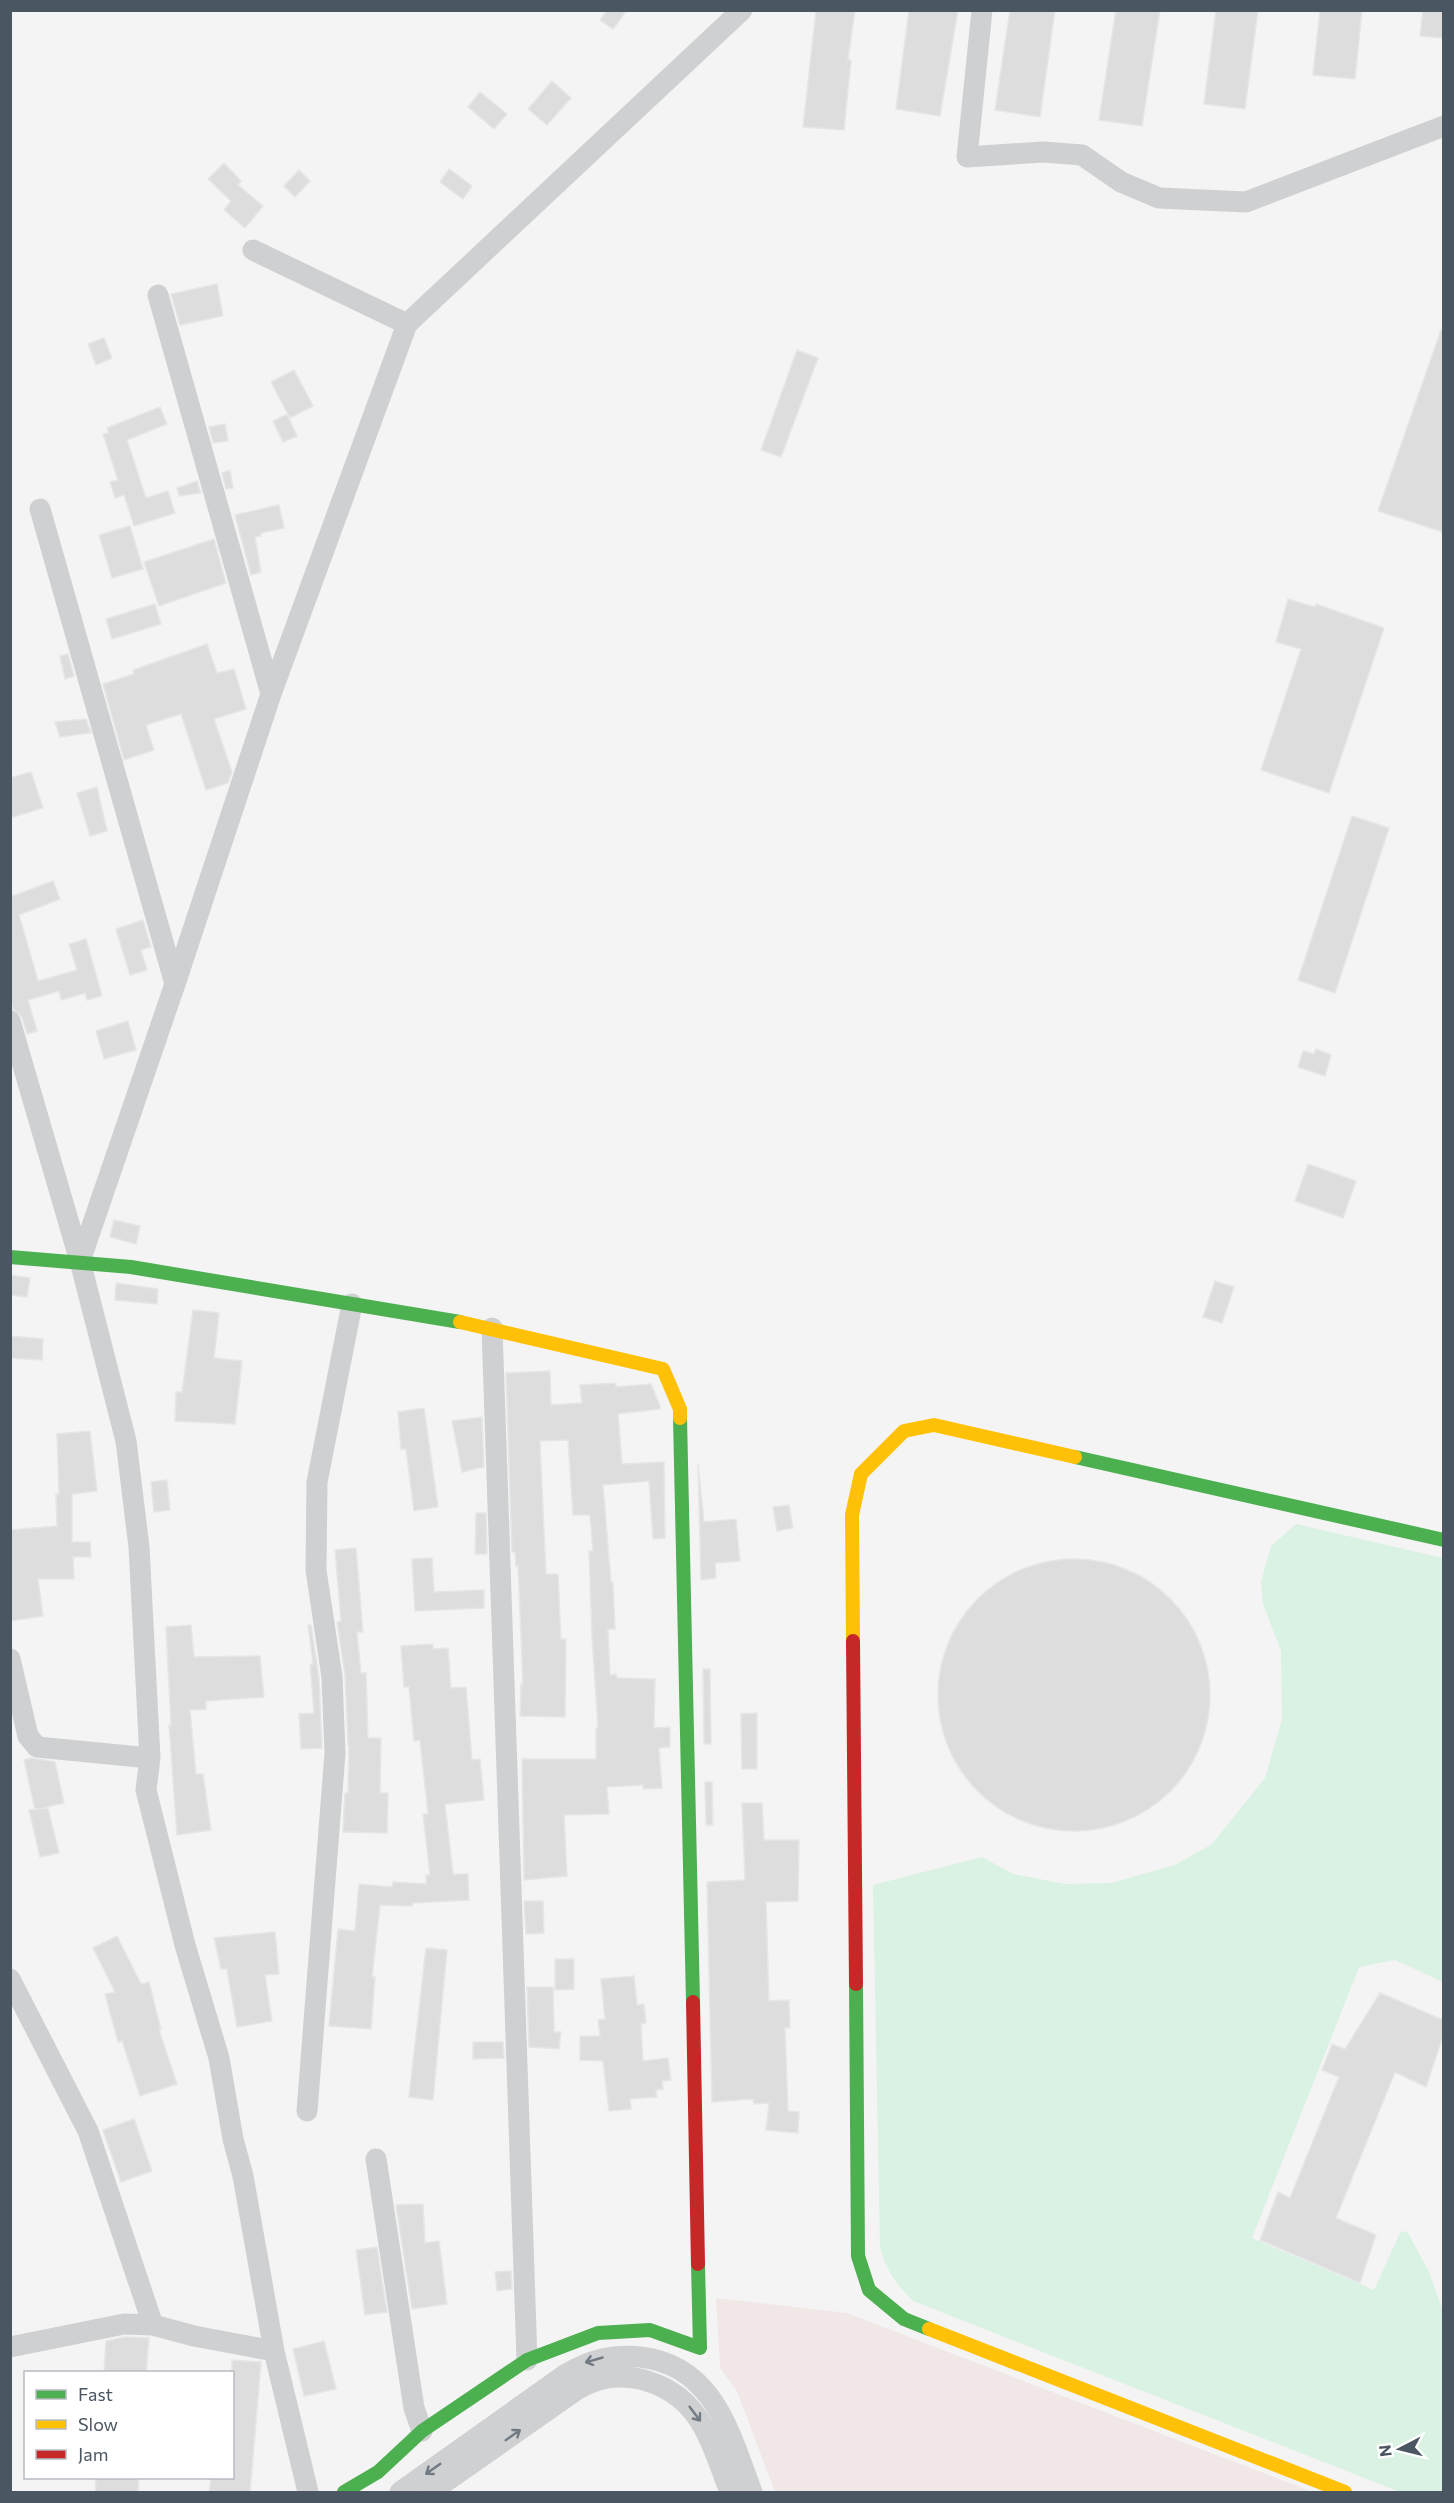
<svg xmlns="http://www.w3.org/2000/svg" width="1454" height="2503" viewBox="0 0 1454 2503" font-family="Commissioner,sans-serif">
	<rect width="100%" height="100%" fill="#f4f4f4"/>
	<path fill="#f1e7e6" d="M716,2298L847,2313L1313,2492H775L737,2391L720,2368Z"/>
	<path fill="#d9f2e3" d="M1296,1524L1443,1558V1982L1395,1960L1359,1967L1252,2238L1374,2290L1400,2233L1407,2231L1429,2272L1443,2311V2492H1400L913,2301C897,2285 885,2269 880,2247L873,1885L982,1857L1013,1874L1065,1884L1111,1883L1175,1865L1212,1844L1265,1778L1282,1719L1281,1651L1263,1604L1261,1582L1271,1546Z"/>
	<path fill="#ddddde" stroke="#e5e6e7" stroke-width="1.5" d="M607,10H627L613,29L600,20Z
		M816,10H855L848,60H851L844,130L803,127Z
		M909,10H958L940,116L896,109Z
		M1010,10H1055L1040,117L995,110Z
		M1116,10H1160L1142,126L1099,120Z
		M1216,10H1258L1245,109L1204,104Z
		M1320,10H1362L1355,79L1313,75Z
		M1423,10H1443V38L1420,36Z
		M552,81L571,98L547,125L528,109Z
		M480,92L507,114L494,129L468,107Z
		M224,163L241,181L238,185L263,206L245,228L224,210L231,201L208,179Z
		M449,169L472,186L463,199L440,182Z
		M299,170L310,181L295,197L284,186Z
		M217,284L223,316L180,325L171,294Z
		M1441,330H1443V532L1378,511Z
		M104,338L112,358L96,365L88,344Z
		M797,350L818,358L781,457L761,450Z
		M294,370L313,406L290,418L271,382Z
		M160,407L167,424L127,440L146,498L168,491L175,513L134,526L124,495L115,498L110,482L118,480L103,434L109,433L107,428Z
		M287,414L297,436L283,442L273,421Z
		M225,424L228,441L213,443L209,427Z
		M230,470L233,488L226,489L222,473Z
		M197,481L201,493L179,496L177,488Z
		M279,505L284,528L261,533V536L255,537L261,572L251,575L235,515Z
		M130,526L143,569L112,578L99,535Z
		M214,539L226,583L159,606L144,562Z
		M1288,599L1315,607L1316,604L1384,628L1329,793L1261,770L1301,649L1276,642Z
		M155,604L161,624L112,639L106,619Z
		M207,644L217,673L234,669L246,709L214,719L232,772L228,783L206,790L181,714L146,725L154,750L124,760L103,684L134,674L133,670Z
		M68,654L74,676L65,679L60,656Z
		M86,719L91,733L60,737L55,722Z
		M31,772L43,808L10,818V778Z
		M97,787L107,831L90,836L77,793Z
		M1352,816L1389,828L1335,993L1298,980Z
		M53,881L60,899L19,915L38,981L77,970L69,944L86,939L102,996L87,1000L85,993L61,1000L59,991L28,1000L37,1031L27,1034L22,1017L13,1009L10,999V897Z
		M143,920L151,947L141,950L147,970L130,975L116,929Z
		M128,1021L136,1050L104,1059L96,1031Z
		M1316,1049L1331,1055L1325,1076L1298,1067L1303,1051L1314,1054Z
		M1308,1164L1356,1181L1343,1218L1295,1201Z
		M114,1220L140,1226L136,1244L110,1237Z
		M10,1275L30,1278L27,1297L10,1295Z
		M1215,1281L1234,1287L1222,1323L1203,1317Z
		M116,1283L158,1289L157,1304L115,1300Z
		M193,1310L219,1313L214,1358L242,1361L235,1424L175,1421L176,1392H182Z
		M10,1336L43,1339L42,1360L10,1358Z
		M550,1371L551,1405L582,1403L580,1385L616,1383V1387L651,1384L660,1406V1409L618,1414L622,1464L664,1462L665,1538L653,1539L649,1481L603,1485L611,1582H613L615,1629H608L610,1675L616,1674L617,1678L655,1679L654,1728L670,1727V1747L659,1748L662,1788L643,1789V1785L607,1787L609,1814L564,1815L567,1876L524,1880L522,1759H596V1728H598L592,1637L589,1551H593L590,1515H573L568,1440L540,1441L546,1574H558L561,1639H566L565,1717L520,1716L521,1684H523L518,1565L516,1566L515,1552H512L506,1373Z
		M424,1408L438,1507L414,1511L406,1449H401L398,1412Z
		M482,1417L484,1467L462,1472L452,1421Z
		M90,1431L97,1491L72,1494V1542H90L91,1557H73L74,1579H38L43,1616L10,1621V1530L57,1526L56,1494H59L57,1434Z
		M698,1464L704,1522L736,1519L740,1561L715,1563L716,1578L701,1580Z
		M167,1480L170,1510L154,1512L151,1482Z
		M789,1505L793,1528L777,1531L773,1507Z
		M476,1513H486L487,1554H475Z
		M356,1548L363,1632H357L361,1673H366L368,1738H381L380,1793H388L387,1833L343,1832L345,1793H348L349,1746H348L345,1675L337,1622L341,1621L335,1550Z
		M432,1558L434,1592L484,1590V1608L415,1611L412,1559Z
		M938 1695a136 136 0 1 1 272 0a136 136 0 1 1-272 0Z
		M191,1625L194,1657L260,1656L264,1697L206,1701V1709L190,1710L196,1774H203L211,1830L177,1835L169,1725H171L166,1627Z
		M308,1625H311L319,1678L322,1748L301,1749L299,1714L314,1713L310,1665L313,1664Z
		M433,1644V1649L448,1648L451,1688L466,1687L472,1760L480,1759L484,1800L445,1804L453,1874H468L469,1900L413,1903L412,1906L380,1905L372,1977H375L371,2029L329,2026L338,1929L355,1931L359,1884L392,1887L393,1882L426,1884V1875H430L423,1814H428L420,1740L414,1741L409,1687H404L401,1646Z
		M703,1669H710L711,1744H704Z
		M757,1713V1769H742L741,1714Z
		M31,1758L55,1762L64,1803L35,1810L24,1760Z
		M705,1782H712L713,1825H706Z
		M742,1803H762L764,1840H799L798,1901L766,1902L769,2001L789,2000L790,2028H785L788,2111L799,2112L798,2133L766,2130L769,2103L754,2104L753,2099L712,2102L707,1882L745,1880Z
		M48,1808L59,1853L40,1857L29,1810Z
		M524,1901H543L544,1933L526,1934Z
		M275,1932L279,1974L265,1975L272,2021L237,2027L227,1969H221L214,1938Z
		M117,1936L141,1984L149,1982L161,2030H159L177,2084L140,2096L122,2041L118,2042L105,1994L115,1992L93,1948Z
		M426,1948L447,1950L433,2100L409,2097Z
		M555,1959H574V1989L555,1990Z
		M634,1976L637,2005L644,2004L646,2023L641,2024L643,2061L668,2058L671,2080L662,2081L663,2089L656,2090L657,2097L630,2099L631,2109L609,2111L603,2061L580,2060V2036H600L598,2020L605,2019L601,1979Z
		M527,1987H553L554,2032H561L559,2049L529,2047Z
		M1380,1993L1443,2020V2036L1426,2087L1395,2072L1336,2218L1376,2235L1360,2283L1260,2240L1278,2192L1290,2198L1339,2077L1322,2070L1332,2044L1345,2049Z
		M473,2042H503L504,2058L473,2059Z
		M134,2119L152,2171L121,2182L103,2130Z
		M423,2204L425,2243L439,2241L447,2304L412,2309L396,2205Z
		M377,2247L387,2312L365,2315L356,2250Z
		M511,2271L512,2289L497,2291L495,2272Z
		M125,2337L149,2338L146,2373H104L106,2341Z
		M324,2341L336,2389L304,2396L293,2349Z
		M232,2360L261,2362L250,2493H209L211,2478H232Z
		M96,2478H139L138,2493H95Z"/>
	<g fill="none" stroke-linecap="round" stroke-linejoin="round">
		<path stroke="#ced0d2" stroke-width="21" d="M982,10L967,157L1043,152L1082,155L1121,182L1159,198L1246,202L1444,126
			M253,250L407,324
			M158,295L271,694
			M40,509L175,984
			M10,1021L80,1261L126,1441L139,1547L150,1758L146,1790L185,1945L219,2058L233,2139L243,2176L274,2351L308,2492
			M80,1261L175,984L271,694L407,324L742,10
			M492,1328L527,2360
			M10,1659L28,1736L37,1747L150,1758
			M10,1979L88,2131L153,2325
			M307,2111L335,1753L332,1677L316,1570L317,1482L352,1304
			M376,2159L414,2408L422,2431
			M10,2347L124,2324L153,2325L194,2336L274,2351
			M400,2492L566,2374C590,2360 612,2354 640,2357C714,2365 730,2434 752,2492
			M431,2492L578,2389C598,2378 617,2374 640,2379C701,2394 710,2441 730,2492"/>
		<path stroke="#4caf50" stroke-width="14" d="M10,1257L131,1267L460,1322
			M680,1418L693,2002
			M1075,1457L1444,1540
			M856,1984L858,2256L869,2290L904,2319L929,2329
			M344,2492L378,2472L422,2431L527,2360L598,2333L650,2330L700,2348L698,2264"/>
		<path stroke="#ffc107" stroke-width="14" d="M460,1322L663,1369L680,1409V1418
			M853,1641L852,1515L861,1474L904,1431L934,1425L1075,1457
			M929,2329L1345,2492"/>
		<path stroke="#c62828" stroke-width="14" d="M853,1641L856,1984
			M693,2002L698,2264"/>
	</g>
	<defs><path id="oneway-shaft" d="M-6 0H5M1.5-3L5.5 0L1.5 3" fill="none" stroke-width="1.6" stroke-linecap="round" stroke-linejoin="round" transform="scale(1.5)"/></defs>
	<g stroke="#727b83">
		<use href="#oneway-shaft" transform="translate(594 2360) rotate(164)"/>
		<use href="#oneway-shaft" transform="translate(695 2414) rotate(53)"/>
		<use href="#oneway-shaft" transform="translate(513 2435) rotate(-35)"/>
		<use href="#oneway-shaft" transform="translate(433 2469) rotate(145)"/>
	</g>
	<rect width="1454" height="2503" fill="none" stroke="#4a5661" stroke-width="24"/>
	<rect x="24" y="2371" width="210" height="108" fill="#ffffff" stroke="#b7bbc0" stroke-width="1.5"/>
	<rect x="36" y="2390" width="30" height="9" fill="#4caf50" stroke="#b7bbc0" stroke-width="1.5"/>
	<text x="78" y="2401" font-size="18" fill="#4a5661">Fast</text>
	<rect x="36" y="2420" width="30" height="9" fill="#ffc107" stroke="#b7bbc0" stroke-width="1.5"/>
	<text x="78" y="2431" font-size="18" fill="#4a5661">Slow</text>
	<rect x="36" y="2450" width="30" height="9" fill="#c62828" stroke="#b7bbc0" stroke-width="1.5"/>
	<text x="78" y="2461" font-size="18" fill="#4a5661">Jam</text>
	<g transform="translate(1400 2449) rotate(263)" stroke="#ffffff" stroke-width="4.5" paint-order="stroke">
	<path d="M0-4.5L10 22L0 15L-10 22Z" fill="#4a5661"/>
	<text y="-9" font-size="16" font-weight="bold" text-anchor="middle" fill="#4a5661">N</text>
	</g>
</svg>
